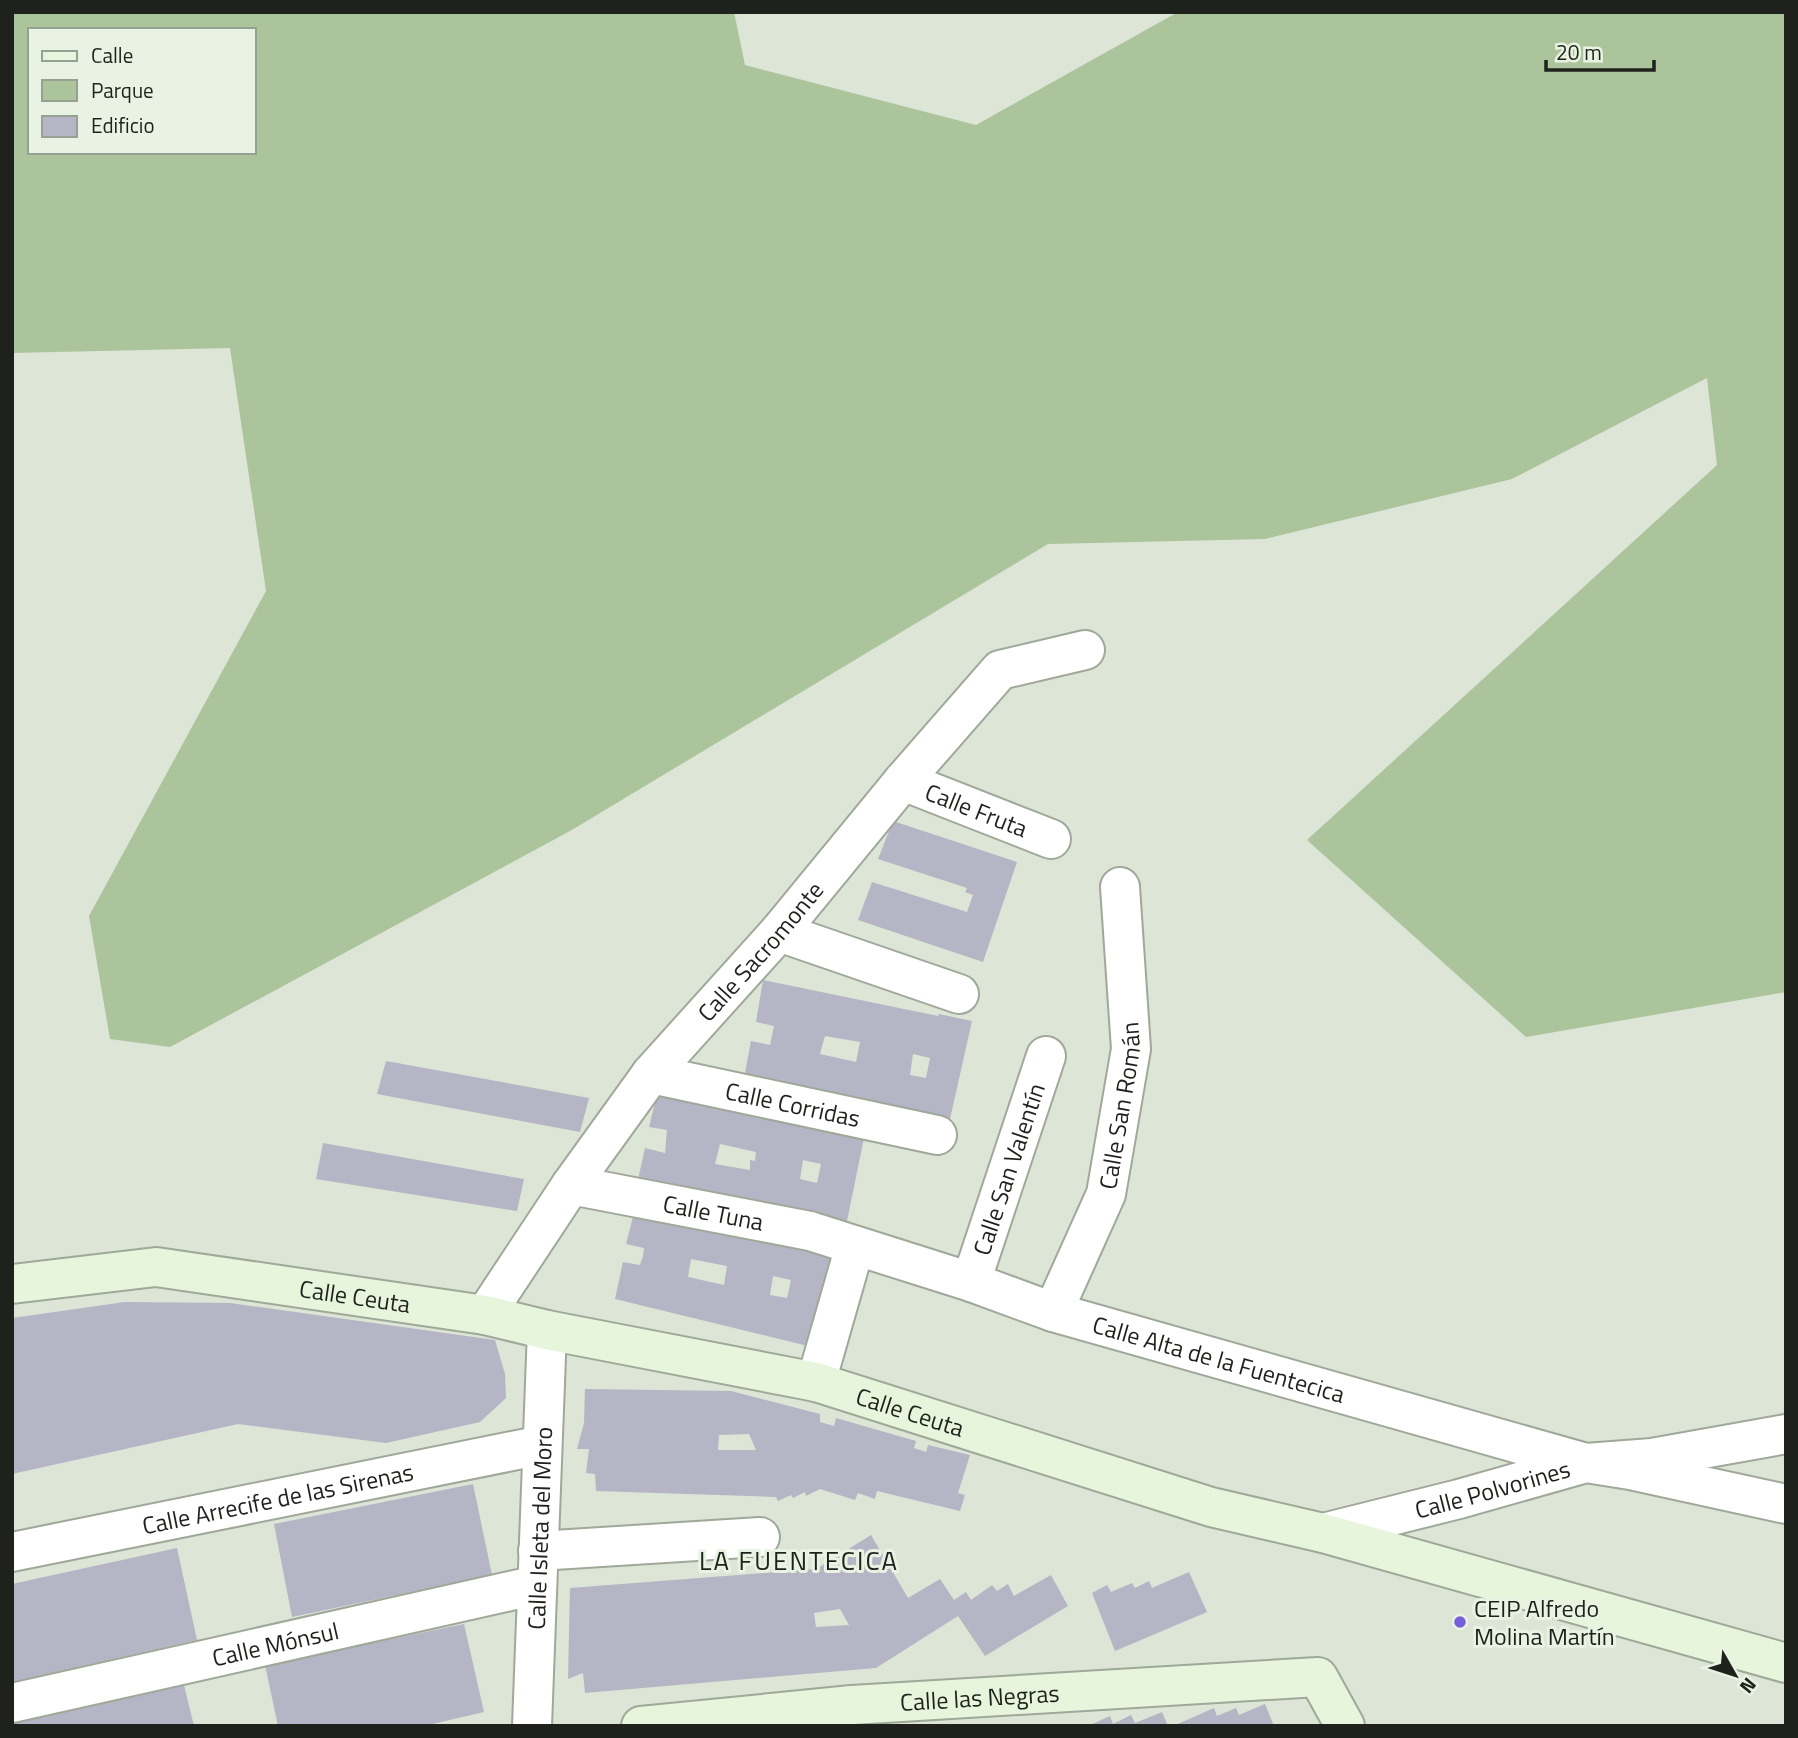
<svg xmlns="http://www.w3.org/2000/svg" width="1798" height="1738" viewBox="0 0 1798 1738" font-family="'Titillium Web',sans-serif">
	<rect width="100%" height="100%" fill="#dce5d6"/>
	<path fill="#acc49c" fill-rule="evenodd" d="M12,12H734L745,65L976,125L1178,12H1786V992L1526,1037L1307,840L1717,465L1707,378L1512,479L1265,539L1048,544L570,831L170,1047L110,1039L89,916L266,591L230,348L12,353ZM30,30H254V152H30Z"/>
	<path fill="#b6b5c5" fill-rule="evenodd" d="M893,821L1017,862L983,962L858,920L872,882L967,912L973,895L965,892L967,888L878,859Z
		M763,980L938,1016L939,1014L972,1021L948,1128L744,1078L751,1041L770,1045L774,1026L756,1022ZM825,1036L860,1042L856,1062L820,1054ZM913,1054L930,1058L926,1078L910,1075Z
		M386,1061L589,1098L580,1132L377,1094Z
		M658,1090L865,1133L845,1231L637,1184L645,1148L665,1153L667,1130L649,1127ZM720,1144L756,1152L755,1161L750,1160V1170L715,1164ZM803,1160L821,1164L817,1183L800,1179Z
		M323,1143L524,1179L517,1211L316,1179Z
		M635,1209L834,1251L812,1347L615,1299L623,1262L640,1265L643,1256L644,1248L626,1244ZM691,1259L727,1266L724,1285L688,1277ZM773,1276L791,1280L787,1298L770,1295Z
		M125,1302L230,1303L495,1340L505,1374L506,1398L480,1422L386,1443L238,1424L12,1474V1318Z
		M585,1389L731,1391L820,1414V1422L834,1426L836,1418L916,1441L914,1448L926,1452L928,1445L970,1455L958,1493L965,1495L960,1511L877,1491L875,1499L858,1493L855,1500L820,1489L806,1496L805,1492L793,1498L791,1495L778,1501L776,1497L596,1491L595,1474L586,1473L589,1449H577L584,1423ZM749,1434L756,1450H718L719,1435Z
		M473,1484L492,1575L292,1617L274,1524Z
		M871,1535L908,1598L940,1579L954,1600L966,1592L971,1600L992,1585L997,1591L1008,1584L1014,1596L1051,1575L1068,1606L985,1656L958,1616L876,1668L585,1693L583,1673L568,1679L570,1588L816,1569ZM840,1609L849,1625L816,1627L814,1613Z
		M177,1548L197,1640L12,1682V1584Z
		M1189,1572L1207,1612L1115,1651L1092,1593L1107,1585L1111,1592L1132,1583L1135,1588L1149,1581L1152,1588Z
		M464,1624L484,1712L424,1726H278L265,1665Z
		M184,1685L194,1726H12V1720Z
		M1265,1704L1274,1726H1173L1214,1708L1217,1716L1236,1708L1239,1715Z
		M1162,1712L1168,1726H1088L1110,1716L1113,1724L1131,1715L1135,1723Z"/>
	<g fill="none" stroke-linecap="round" stroke-linejoin="round">
		<g stroke="#9fa899" stroke-width="42">
			<g id="street">
				<path id="s1" d="M903,781L1051,839"/>
				<path d="M779,932L959,994"/>
				<path id="s2" d="M651,1074L937,1135"/>
				<path id="s3" d="M571,1185L810,1231L971,1282L1053,1312L1586,1463L1652,1458L1786,1434"/>
				<path id="s4" d="M971,1282L1046,1056"/>
				<path id="s5" d="M1053,1312L1106,1194L1131,1049L1120,887"/>
				<path id="s6" d="M485,1315L571,1185L651,1074L779,932L903,781L1000,670L1085,650"/>
				<path d="M816,1382L855,1246"/>
				<path id="s7" d="M1323,1533L1459,1499L1586,1463L1630,1470L1786,1504"/>
				<path d="M538,1551L760,1537"/>
				<path id="s8" d="M12,1552L542,1445"/>
				<path id="s9" d="M12,1703L537,1585"/>
				<path id="s10" d="M532,1726L547,1330"/>
			</g>
		</g>
		<g stroke="#9fa899" stroke-width="42">
			<g id="secondary">
				<path id="s11" d="M12,1284L156,1267L485,1315L547,1330L816,1382L1211,1507L1323,1533L1786,1663"/>
				<path id="s12" d="M641,1726L852,1705L1318,1677L1345,1726"/>
			</g>
		</g>
		<use href="#street" stroke="#fff" stroke-width="38"/>
		<use href="#secondary" stroke="#e7f5dc" stroke-width="38"/>
	</g>
	<circle fill="#775fda" stroke="#e9f3e3" stroke-width="2.5" cx="1460" cy="1622" r="7"/>
	<g text-anchor="middle" dominant-baseline="central" stroke-width="6" stroke-linejoin="round" paint-order="stroke">
		<g font-size="24" fill="#1f221c" stroke="#e9f3e3">
			<text stroke="none"><textPath href="#s1" startOffset="79">Calle Fruta</textPath></text>
			<text stroke="none"><textPath href="#s6" startOffset="457">Calle Sacromonte</textPath></text>
			<text stroke="none"><textPath href="#s2" startOffset="145">Calle Corridas</textPath></text>
			<text stroke="none"><textPath href="#s5" startOffset="219">Calle San Román</textPath></text>
			<text stroke="none"><textPath href="#s4" startOffset="119">Calle San Valentín</textPath></text>
			<text stroke="none"><textPath href="#s3" startOffset="145">Calle Tuna</textPath></text>
			<text stroke="none"><textPath href="#s11" startOffset="346">Calle Ceuta</textPath></text>
			<text stroke="none"><textPath href="#s3" startOffset="672">Calle Alta de la Fuentecica</textPath></text>
			<text stroke="none"><textPath href="#s11" startOffset="914">Calle Ceuta</textPath></text>
			<text stroke="none"><textPath href="#s7" startOffset="175">Calle Polvorines</textPath></text>
			<text stroke="none"><textPath href="#s8" startOffset="271">Calle Arrecife de las Sirenas</textPath></text>
			<text stroke="none"><textPath href="#s10" startOffset="198">Calle Isleta del Moro</textPath></text>
			<text stroke="none"><textPath href="#s9" startOffset="270">Calle Mónsul</textPath></text>
			<text stroke="none"><textPath href="#s12" startOffset="340">Calle las Negras</textPath></text>
		</g>
		<g font-size="24" fill="#1f221c" stroke="#e9f3e3" text-anchor="start">
			<text x="1474" y="1608">CEIP Alfredo<tspan x="1474" dy="28">Molina Martín</tspan></text>
		</g>
		<g font-size="26" letter-spacing="2" fill="#1f221c" stroke="#e9f3e3">
			<text x="799" y="1560">LA FUENTECICA</text>
		</g>
	</g>
	<rect width="1798" height="1738" fill="none" stroke="#1f221c" stroke-width="28"/>
	<rect x="28" y="28" width="228" height="126" fill="#e9f3e3" stroke="#989f93" stroke-width="2"/>
	<rect x="42" y="51" width="35" height="10" fill="#e7f5dc" stroke="#989f93" stroke-width="2"/>
	<text x="91" y="63" font-size="21" fill="#1f221c">Calle</text>
	<rect x="42" y="80" width="35" height="21" fill="#acc49c" stroke="#989f93" stroke-width="2"/>
	<text x="91" y="98" font-size="21" fill="#1f221c">Parque</text>
	<rect x="42" y="116" width="35" height="21" fill="#b6b5c5" stroke="#989f93" stroke-width="2"/>
	<text x="91" y="133" font-size="21" fill="#1f221c">Edificio</text>
	<g transform="translate(1735 1675) rotate(129)" stroke="#e9f3e3" stroke-width="5" paint-order="stroke">
	<path d="M0-5L12 26L0 18L-12 26Z" fill="#1f221c"/>
	<text y="-10" font-size="19" font-weight="bold" text-anchor="middle" fill="#1f221c">N</text>
	</g>
	<path d="M1546 60v10h108v-10" fill="none" stroke="#1f221c" stroke-width="3.5"/>
	<text x="1556" y="60" font-size="21" fill="#1f221c" stroke="#e9f3e3" stroke-width="5" paint-order="stroke">20 m</text>
</svg>
